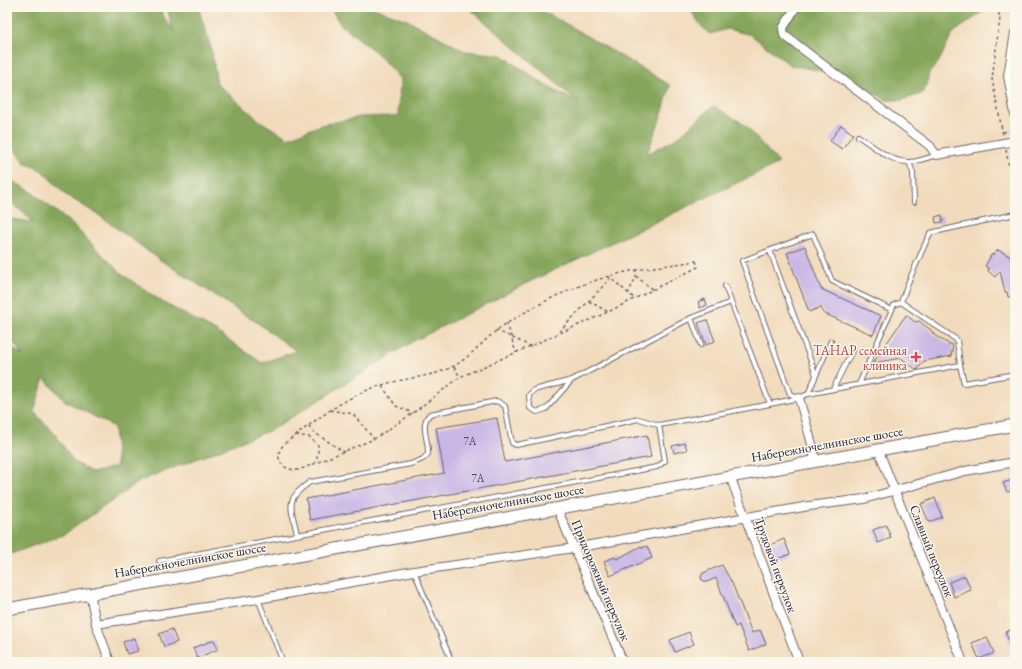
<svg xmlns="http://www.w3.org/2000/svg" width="1022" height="669" viewBox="0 0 1022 669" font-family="'EB Garamond',serif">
	<rect width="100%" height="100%" fill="#fbf7ec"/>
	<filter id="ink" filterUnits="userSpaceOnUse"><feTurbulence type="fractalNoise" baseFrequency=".025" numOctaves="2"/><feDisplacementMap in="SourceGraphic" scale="8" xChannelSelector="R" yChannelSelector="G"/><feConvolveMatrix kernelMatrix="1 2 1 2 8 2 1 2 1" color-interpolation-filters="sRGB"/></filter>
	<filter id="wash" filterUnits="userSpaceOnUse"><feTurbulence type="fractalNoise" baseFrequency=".012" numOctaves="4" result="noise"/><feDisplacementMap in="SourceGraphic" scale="16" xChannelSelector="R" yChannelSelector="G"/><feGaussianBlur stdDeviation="0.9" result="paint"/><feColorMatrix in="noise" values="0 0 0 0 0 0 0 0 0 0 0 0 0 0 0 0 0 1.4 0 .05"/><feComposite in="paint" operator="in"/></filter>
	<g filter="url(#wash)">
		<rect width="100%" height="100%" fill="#f2dbbc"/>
		<path fill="#85a65a" stroke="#54644a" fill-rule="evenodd" d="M7,7H158L173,31L167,7H198L211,47L217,84L260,121L288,138L321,125L360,117L398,116L400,79L377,53L341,25L330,7H371L407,20L465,51L502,55L546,86L579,103L469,8L533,7L561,21L670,85L663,111L647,154L677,138L713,106L744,124L779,163L523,285L412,342L271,430L142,480L65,534L8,555L7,344L23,356L7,333V217L11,219L33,222L7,198V178L32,192L73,225L122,274L164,303L214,330L262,363L296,351L262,326L159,259L97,214L66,195L41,170L25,163L7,140ZM44,378L65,401L114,427L117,466L93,473L74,462L55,434L34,412Z
			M686,7H985L981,13L953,33L938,63L929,73L927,86L921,94L902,100H886L846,76L790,65L751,35L727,29L710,34C698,26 698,16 686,7Z"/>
		<g id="blocks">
			<path fill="#c9b8e6" d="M841,125L853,134L842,149L830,141Z
				M942,215L943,222L936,223L935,217Z
				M805,246L821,289L881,316L873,335L823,313L821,307L809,312L787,253Z
				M998,250L1011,257L1010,259L1015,263V295L1008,297L1007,292H1005L1000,271L995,277L988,271L989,269L985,266L992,254L993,255Z
				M705,299L707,305L700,308L698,302Z
				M906,315L915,322L919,321L932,331L933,334L939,338L949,344H952L953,352H951L952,356L924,361L917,370L901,358L873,363Z
				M707,320L715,341L706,345L698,323Z
				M497,418L505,462L647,435L651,457L310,520L306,499L444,473L436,428Z
				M685,443L687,450L674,453L672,446Z
				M1015,479V489L1007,492L1003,483Z
				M935,498L942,517L929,522L921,504Z
				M886,525L891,538L878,543L873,530Z
				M784,539L790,554L775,560L768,546Z
				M641,546L642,548L647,546L652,558L610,576L604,561L615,557L616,559L621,557Z
				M722,565L732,583L752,633L760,630L766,644L749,651L739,625L735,627L716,578L707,582L702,580L701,577L703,573Z
				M965,576L971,590L954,597L949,582Z
				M1015,628V654L1005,632Z
				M172,629L177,642L164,647L159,634Z
				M689,632L694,644L675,652L670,640Z
				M987,637L994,653L979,659L972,643Z
				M134,638L138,651L127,654L123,642Z
				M214,640L218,649L197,658L193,648Z"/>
		</g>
	</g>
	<g filter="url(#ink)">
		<use href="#blocks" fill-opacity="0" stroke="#6b6368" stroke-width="1"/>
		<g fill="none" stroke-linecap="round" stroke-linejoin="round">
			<g stroke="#6b6368" stroke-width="6">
				<path id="lane" d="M858,136C872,145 890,162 908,162C917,162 928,158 936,155
					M909,162L913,173L914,202
					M770,251L816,375
					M725,286L770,404L799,398L808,394L960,365L964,383L1015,374
					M901,302L908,283L930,233L1015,214
					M691,318L701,345
					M572,380L691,318L731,302
					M572,380L546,409L537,412L530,408L529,395L534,390Z
					M859,384L894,305L901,302L957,340L960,365
					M833,389L852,351
					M808,394L831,341
					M799,398L790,394L742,261L813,234L832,281L892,310
					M297,534C291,506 284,500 310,482L411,464L423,459L428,454C429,441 419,424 430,414L497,401L505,406L512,443L516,445L639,419L659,425L770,404
					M159,561L657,467L665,461L659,425
					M414,571L452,662
					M258,599L283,662"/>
			</g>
			<g stroke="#6b6368" stroke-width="10">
				<path id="street" d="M796,7L783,28L784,35L930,146L936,155L1015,141
					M1014,7L1015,10
					M1015,33L1008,76L1015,114
					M799,398L812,444L815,460
					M878,449L963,662
					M730,476L799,662
					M557,508L623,662
					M90,593L96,624L110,662
					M96,624L258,599L414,571L574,548L809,506L864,499L965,471L1015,462"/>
			</g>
			<g stroke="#6b6368" stroke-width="13">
				<path id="secondary" d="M7,609L1015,425"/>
			</g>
			<path stroke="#6b6368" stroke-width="1.5" stroke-dasharray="3 3" stroke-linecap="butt" d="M997,7L1000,18L992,79L1003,135
				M1003,132L1015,130
				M1006,150L1015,200
				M696,261L698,267L608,312L460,377L413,413L374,439L299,470C282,471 272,458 284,444C315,421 345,396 382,385C404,378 432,377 452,367C472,357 486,336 506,324C537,304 571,287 607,277C635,268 667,266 696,261Z
				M608,276L635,299
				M636,276L653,290
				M628,294L636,276V271
				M589,301L608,312
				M507,323L516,353
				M496,330L532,347
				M555,336L610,279
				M454,367L460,377
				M382,386L396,406L413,413
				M330,410L353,414L374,439
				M309,426L312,431L344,452
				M296,435L309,437L318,445V454L315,463"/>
			<use href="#lane" stroke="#fff" stroke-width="4"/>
			<use href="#street" stroke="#fff" stroke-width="8"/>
			<use href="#secondary" stroke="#fff" stroke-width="11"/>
		</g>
	</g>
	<path fill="#e0444e" stroke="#fbf7ec" stroke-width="1.5" d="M914 351h4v4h4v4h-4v4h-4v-4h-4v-4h4z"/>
	<g text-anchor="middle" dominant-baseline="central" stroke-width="3" stroke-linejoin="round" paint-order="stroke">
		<g font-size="11" fill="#4c4866">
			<text x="470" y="441">7А</text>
			<text x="478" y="478">7А</text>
		</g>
		<g font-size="13" fill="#be3a42" stroke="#fbf7ec" text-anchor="end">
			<text x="907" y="350">ТАНАР семейная<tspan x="907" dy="15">клиника</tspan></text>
		</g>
		<g font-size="13" fill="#22223b" stroke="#fbf7ec">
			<text transform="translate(827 444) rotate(-10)">Набережночелнинское шоссе</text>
			<text transform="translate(508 502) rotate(-10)">Набережночелнинское шоссе</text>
			<text transform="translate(932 551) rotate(68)">Славный переулок</text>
			<text transform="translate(190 560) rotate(-10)">Набережночелнинское шоссе</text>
			<text transform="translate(776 565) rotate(70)">Трудовой переулок</text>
			<text transform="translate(601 580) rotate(67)">Придорожный переулок</text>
		</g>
	</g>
	<rect width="1022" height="669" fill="none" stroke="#fbf7ec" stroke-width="24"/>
</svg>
